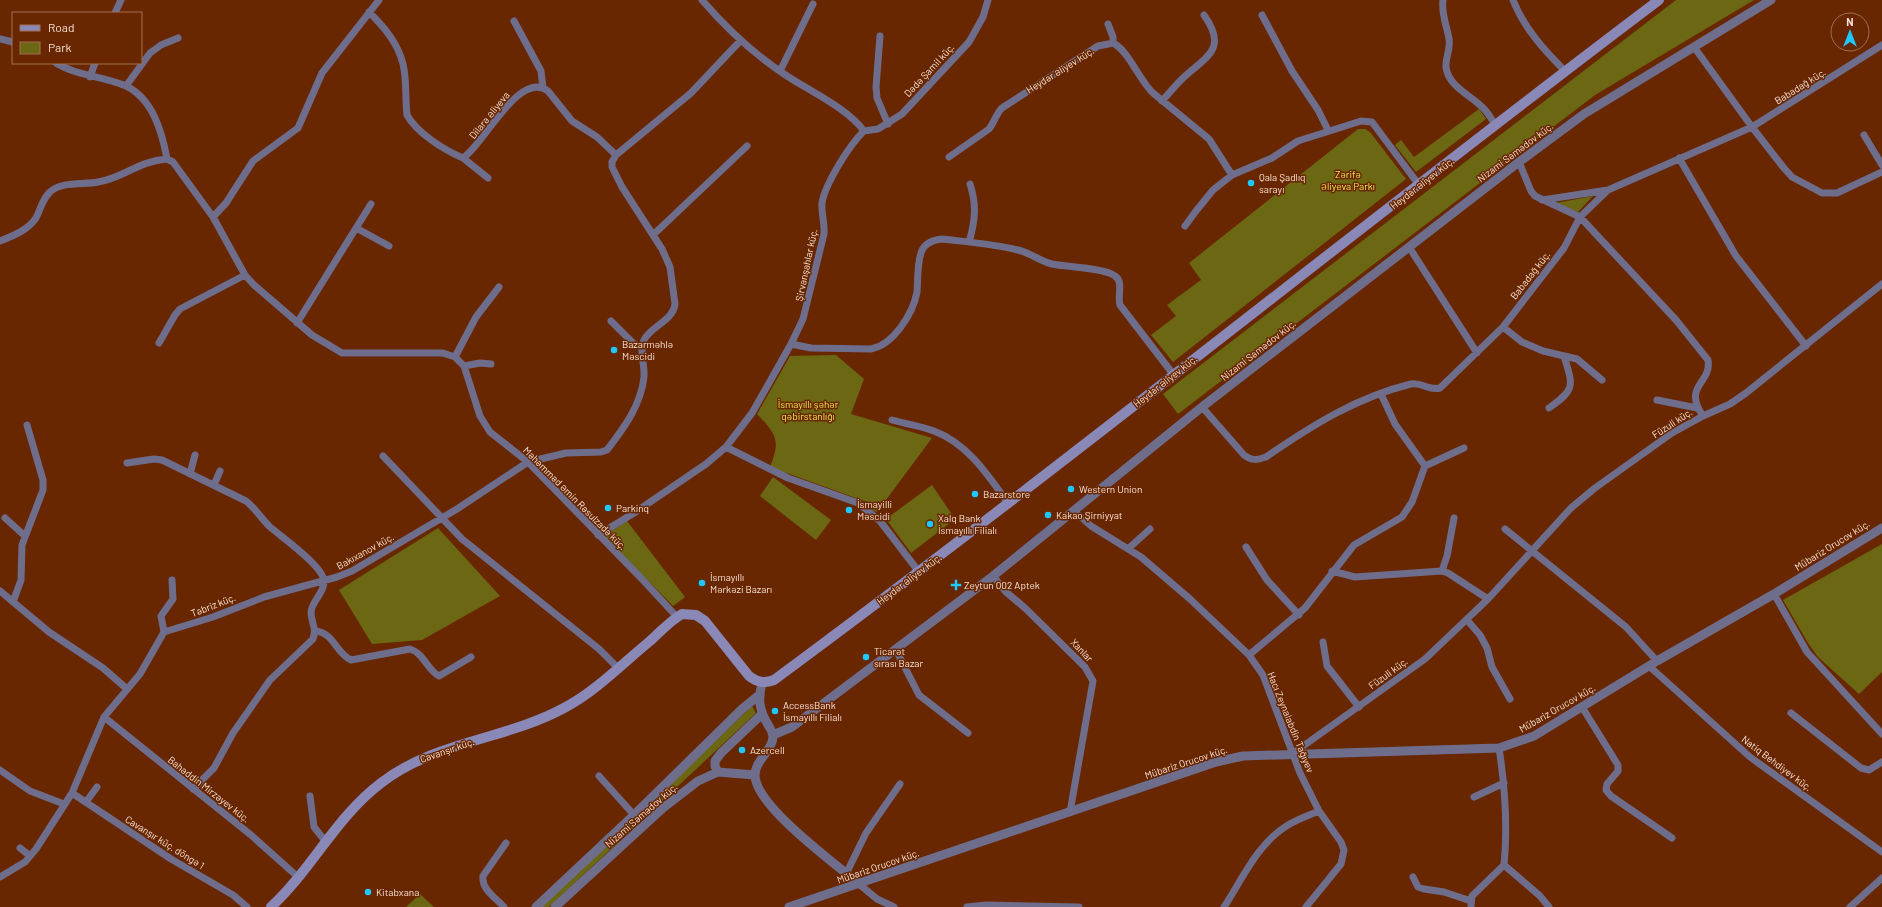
<svg xmlns="http://www.w3.org/2000/svg" width="1882" height="907" viewBox="0 0 1882 907" font-family="Barlow,sans-serif">
	<rect width="100%" height="100%" fill="#682700"/>
	<path fill="#6c6713" d="M1676,0H1754L1595,95L1178,414L1163,394Z
		M1479,109L1486,119L1416,172L1395,145L1401,140L1414,157Z
		M1358,129H1365L1370,132L1406,179L1173,362L1151,335L1176,316L1167,305L1201,280L1189,263Z
		M1593,196L1578,212L1556,203Z
		M836,355L864,379L851,414L932,438L877,512L867,508V502L770,467C781,440 776,434 757,414L790,356Z
		M773,477L831,520L816,540L760,496Z
		M932,485L955,519L911,553L886,519Z
		M627,521L685,597L673,606L604,536Z
		M438,528L500,596L422,640L372,644L339,590Z
		M1882,544V672L1859,694L1818,657L1808,643L1783,600Z
		M752,706L756,713L549,907H541Z
		M420,894L434,907H406Z"/>
	<g fill="none" stroke-linecap="round" stroke-linejoin="round">
		<path stroke="#6e6e8c" stroke-width="7" d="M1443,0C1441,14 1447,26 1449,39C1451,49 1445,58 1446,67C1448,86 1470,95 1482,107C1488,112 1491,119 1495,124
			M1513,0C1524,28 1544,50 1565,71
			M369,12C384,27 398,43 403,64C407,80 405,98 407,115C417,133 444,150 463,158C483,146 519,69 548,91L572,121L597,137L616,155L691,93L741,40
			M115,13L121,0
			M1262,15L1292,71L1318,110L1328,130
			M514,21L541,71L543,88
			M1108,24L1113,37V43
			M880,36L876,87L877,98L888,124
			M0,39L13,42
			M1694,47L1752,127L1783,167L1792,177L1822,193H1837L1882,172
			M56,63C77,76 103,76 126,86C153,99 162,132 167,159L173,162L213,217L245,275L254,285L312,335L342,353H443L455,357L464,366L480,416L490,432L528,462L641,578L677,617
			M780,71L813,4
			M90,77L95,63
			M126,86L150,53L161,45L178,38
			M1162,101C1169,93 1176,85 1183,78C1207,56 1228,49 1204,15
			M864,131L878,129L902,114L969,42L983,17L988,0
			M1864,135L1882,165
			M949,157L989,129C994,123 996,114 1002,108L1098,46L1113,43C1129,51 1139,80 1153,93L1209,139L1232,175
			M463,158L488,178
			M1679,158L1736,256L1806,346
			M1519,162L1531,191L1535,196L1580,217L1676,320L1708,360C1712,384 1682,385 1703,416
			M1542,200L1608,190
			M213,217L226,203L253,161L298,128L322,73L379,0
			M1185,226L1196,211L1213,190L1232,175L1272,158L1298,141L1361,121L1372,122L1419,185
			M358,229L389,246
			M653,235L747,146
			M0,241C13,236 28,230 36,218C41,209 42,199 50,192C62,181 83,185 98,182C124,178 138,161 167,159
			M969,242C975,222 977,205 970,184
			M1409,247L1477,353
			M611,321L634,344L643,348
			M297,323L371,204
			M1503,327L1522,342L1543,351L1577,359L1602,380
			M159,343L175,315L180,309L245,275
			M791,344L811,348L871,349C893,345 913,314 917,292C918,280 917,265 921,253C924,243 933,240 942,239C967,242 994,244 1018,250C1030,253 1040,261 1052,264C1066,267 1106,268 1115,276C1124,282 1117,296 1120,305L1173,374
			M455,357L476,317L499,287
			M464,366L480,363L491,364
			M1657,400L1697,408
			M1202,407L1244,455C1252,461 1257,460 1266,457C1311,426 1357,397 1411,384C1422,382 1429,391 1440,388L1503,327L1564,248L1580,217L1608,190L1752,127L1882,45
			M1549,408C1576,389 1573,386 1564,356
			M892,420C906,424 921,426 934,431C968,444 988,475 1008,503
			M726,447L788,478L858,503L880,521L919,572
			M383,456L462,539L599,649L618,668
			M127,463L154,459L162,460L246,501C255,508 261,518 269,526C280,536 325,567 324,582C324,593 312,601 311,612C311,623 317,627 313,639L270,680L233,733L214,768L193,789
			M1425,466L1464,448
			M190,474L195,455
			M214,485L220,471
			M1074,511L1091,526L1141,557L1190,599L1249,655L1263,675L1300,773L1319,811L1341,842L1344,850L1341,864L1306,907
			M5,518L25,536
			M1505,529L1626,627L1657,661
			M598,535L634,513L706,464L726,447L752,413L791,344L803,319L824,234C825,223 821,213 822,203C825,184 850,144 864,131C846,107 809,91 784,74C754,54 726,28 702,0
			M1246,547L1267,580L1299,615
			M1129,548L1150,529
			M1332,571L1355,577L1442,571L1448,573L1488,599
			M1442,571L1447,556L1454,518
			M993,576L1006,592L1025,608L1085,667L1093,681L1070,812
			M0,591L49,632L103,668L127,689
			M1774,594L1807,652L1882,734
			M13,602L21,580L22,545L43,490V480L27,425
			M1467,620L1480,635L1487,648L1492,667L1510,699
			M315,631C333,632 337,654 351,660L410,649C424,653 427,670 439,676L471,657
			M164,632L161,616L173,599L172,580
			M1323,642L1327,666L1359,707
			M896,650L919,695L968,733
			M1249,655L1305,608L1354,545L1402,517L1412,502L1425,466L1395,424L1381,394
			M1649,666L1750,757L1882,852
			M1582,707L1618,765V771L1607,784L1606,790L1611,796L1672,838
			M1791,713L1861,768L1869,770L1882,762
			M104,717L251,835L299,878
			M1499,748C1505,787 1508,825 1504,865L1540,896L1549,907
			M1292,754L1425,659L1488,599L1571,508L1595,488L1672,433L1703,416L1730,404L1746,393L1882,284
			M0,770L30,791L64,804
			M599,776L634,815
			M72,793L171,859L233,895L247,907
			M310,796L314,827L326,842
			M1474,797L1504,783
			M86,802L97,787
			M20,848L30,856
			M846,874L866,833L900,784
			M0,877L25,862L36,849L72,793L104,717L140,674L164,632L213,617L264,597L337,577L352,571L457,509L528,462L566,453L601,452L607,450C624,428 641,405 644,377C645,365 639,350 644,340C651,326 673,321 675,304L670,267L662,249L622,187L612,167V162L616,155
			M1413,877L1418,887L1424,889L1444,892L1471,901
			M859,884L877,899L894,907
			M504,907C496,898 481,889 483,876L506,843
			M967,907L986,905L1079,907
			M1224,907C1243,878 1258,843 1288,825C1298,819 1309,815 1319,811
			M1471,907L1472,896L1504,865
			M1850,907L1882,878"/>
		<path stroke="#6e6e8c" stroke-width="9" d="M762,683C758,699 759,709 767,723C770,728 773,732 773,737C772,752 755,760 755,775C755,806 836,864 859,884
			M773,735L792,727L993,576L1202,407L1519,162L1584,114L1771,0
			M718,772L715,766V761L721,753L762,714
			M536,907L634,815L742,709L759,695
			M555,907L663,808L698,781L718,772L755,775
			M789,907L1216,762L1243,756L1499,748L1534,736L1657,661L1774,594L1882,528"/>
		<path stroke="#8988b7" stroke-width="10" d="M271,907C312,869 336,817 381,783C435,741 505,740 564,708C596,691 622,664 650,641C660,632 670,621 682,614L696,615L705,621L749,676C757,682 764,684 774,680C1073,459 1362,224 1659,0"/>
	</g>
	<g fill="#1dc9fd" stroke="#682700" stroke-width="1.5">
		<circle cx="1251" cy="183" r="4"/>
		<circle cx="614" cy="350" r="4"/>
		<circle cx="1071" cy="489" r="4"/>
		<circle cx="975" cy="494" r="4"/>
		<circle cx="608" cy="508" r="4"/>
		<circle cx="849" cy="510" r="4"/>
		<circle cx="1048" cy="515" r="4"/>
		<circle cx="930" cy="524" r="4"/>
		<circle cx="702" cy="583" r="4"/>
		<path d="M954 579h4v4h4v4h-4v4h-4v-4h-4v-4h4z"/>
		<circle cx="866" cy="657" r="4"/>
		<circle cx="775" cy="711" r="4"/>
		<circle cx="742" cy="750" r="4"/>
		<circle cx="368" cy="892" r="4"/>
	</g>
	<g text-anchor="middle" dominant-baseline="central" stroke-width="3" stroke-linejoin="round" paint-order="stroke">
		<g font-size="10" fill="#f9e0d5" stroke="#682700">
			<text transform="translate(929 70) rotate(-47)">Dədə Şamil küç.</text>
			<text transform="translate(1060 70) rotate(-32)">Heydər Əliyev küç.</text>
			<text transform="translate(1800 86) rotate(-32)">Babadağ küç.</text>
			<text transform="translate(489 115) rotate(-51)">Dilarə Əliyeva</text>
			<text transform="translate(1515 152) rotate(-37)">Nizami Səmədov küç.</text>
			<text transform="translate(1422 183) rotate(-38)">Heydər Əliyev küç.</text>
			<text transform="translate(806 265) rotate(-78)">Şirvanşahlar küç.</text>
			<text transform="translate(1530 275) rotate(-52)">Babadağ küç.</text>
			<text transform="translate(1258 350) rotate(-38)">Nizami Səmədov küç.</text>
			<text transform="translate(1165 381) rotate(-38)">Heydər Əliyev küç.</text>
			<text transform="translate(1672 423) rotate(-33)">Füzuli küç.</text>
			<text transform="translate(575 498) rotate(45)">Məhəmməd Əmin Rəsulzadə küç.</text>
			<text transform="translate(1832 545) rotate(-32)">Mübariz Orucov küç.</text>
			<text transform="translate(365 551) rotate(-29)">Bakıxanov küç.</text>
			<text transform="translate(909 579) rotate(-37)">Heydər Əliyev küç.</text>
			<text transform="translate(213 605) rotate(-21)">Təbriz küç.</text>
			<text transform="translate(1082 650) rotate(46)">Xanlar</text>
			<text transform="translate(1388 673) rotate(-36)">Füzuli küç.</text>
			<text transform="translate(1557 708) rotate(-30)">Mübariz Orucov küç.</text>
			<text transform="translate(1291 722) rotate(68)">Hacı Zeynalabdin Tağıyev</text>
			<text transform="translate(447 750) rotate(-19)">Cavanşır küç.</text>
			<text transform="translate(1186 762) rotate(-18)">Mübariz Orucov küç.</text>
			<text transform="translate(1777 763) rotate(37)">Natiq Behdiyev küç.</text>
			<text transform="translate(209 789) rotate(38)">Bahəddin Mirzəyev küç.</text>
			<text transform="translate(641 815) rotate(-41)">Nizami Səmədov küç.</text>
			<text transform="translate(165 842) rotate(32)">Cavanşır küç. döngə 1</text>
			<text transform="translate(878 866) rotate(-19)">Mübariz Orucov küç.</text>
		</g>
		<g font-size="10" fill="#eee558" stroke="#682700">
			<text x="1348" y="174">Zərifə<tspan x="1348" dy="12">Əliyeva Parkı</tspan></text>
			<text x="808" y="404">İsmayıllı şəhər<tspan x="808" dy="12">qəbirstanlığı</tspan></text>
		</g>
		<g font-size="10" fill="#f9e0d5" stroke="#682700" text-anchor="start">
			<text x="1259" y="177">Qala Şadlıq<tspan x="1259" dy="12">sarayı</tspan></text>
			<text x="622" y="344">Bazarməhlə<tspan x="622" dy="12">Məscidi</tspan></text>
			<text x="1079" y="489">Western Union</text>
			<text x="983" y="494">Bazarstore</text>
			<text x="857" y="504">İsmayilli<tspan x="857" dy="12">Məscidi</tspan></text>
			<text x="616" y="508">Parkinq</text>
			<text x="1056" y="515">Kakao Şirniyyat</text>
			<text x="938" y="518">Xalq Bank<tspan x="938" dy="12">İsmayıllı Filialı</tspan></text>
			<text x="710" y="577">İsmayıllı<tspan x="710" dy="12">Mərkəzi Bazarı</tspan></text>
			<text x="964" y="585">Zeytun 002 Aptek</text>
			<text x="874" y="651">Ticarət<tspan x="874" dy="12">sırası Bazar</tspan></text>
			<text x="783" y="705">AccessBank<tspan x="783" dy="12">İsmayıllı Filialı</tspan></text>
			<text x="750" y="750">Azercell</text>
			<text x="376" y="892">Kitabxana</text>
		</g>
	</g>
	<rect x="12" y="12" width="130" height="52" fill="#682700" stroke="#a27155"/>
	<rect x="20" y="25" width="20" height="6" fill="#8988b7" stroke="#a27155"/>
	<text x="48" y="32" font-size="12" fill="#f9e0d5">Road</text>
	<rect x="20" y="42" width="20" height="12" fill="#6c6713" stroke="#a27155"/>
	<text x="48" y="52" font-size="12" fill="#f9e0d5">Park</text>
	<g transform="translate(1850 32)"><circle r="19" fill="#682700" stroke="#a27155"/>
	<path d="M0-3L7 15L0 10L-7 15Z" fill="#1dc9fd"/>
	<text y="-6" font-size="11" font-weight="bold" text-anchor="middle" fill="#f9e0d5">N</text>
	</g>
</svg>
